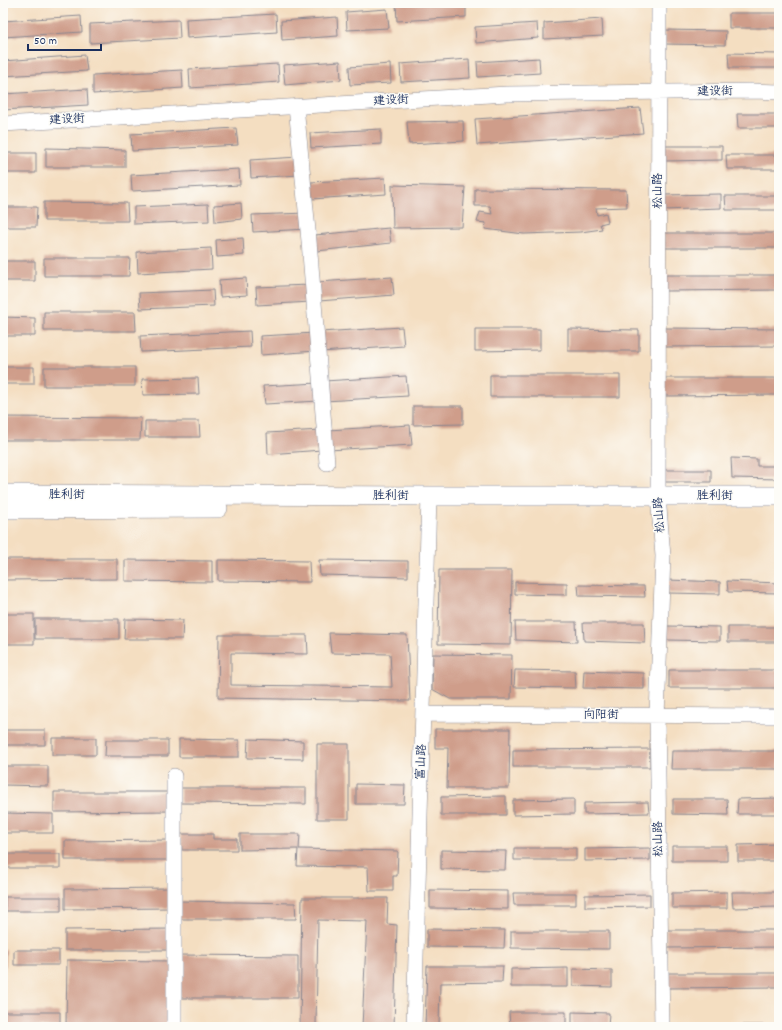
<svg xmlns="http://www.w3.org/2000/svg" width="782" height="1030" viewBox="0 0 782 1030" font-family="Dekko,'LXGW WenKai TC',sans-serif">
	<rect width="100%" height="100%" fill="#fdfcf7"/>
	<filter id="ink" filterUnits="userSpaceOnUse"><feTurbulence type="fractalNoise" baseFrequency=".025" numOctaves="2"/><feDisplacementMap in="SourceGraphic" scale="8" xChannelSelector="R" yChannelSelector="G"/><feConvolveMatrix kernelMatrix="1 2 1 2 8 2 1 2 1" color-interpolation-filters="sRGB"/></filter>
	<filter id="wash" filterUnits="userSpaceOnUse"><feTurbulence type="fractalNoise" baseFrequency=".012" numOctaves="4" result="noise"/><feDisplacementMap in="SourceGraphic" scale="16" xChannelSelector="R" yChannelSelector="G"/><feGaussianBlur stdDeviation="0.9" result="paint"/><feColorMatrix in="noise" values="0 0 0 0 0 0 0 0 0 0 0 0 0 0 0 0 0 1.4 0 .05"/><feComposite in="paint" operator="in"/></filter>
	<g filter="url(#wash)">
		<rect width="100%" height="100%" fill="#f4dec1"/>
		<g id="blocks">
			<path fill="#cf9d8a" d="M396,3H466V17L397,21Z
				M474,3H494V4L474,5Z
				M387,9L389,28L347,30L346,12Z
				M729,13H779V28H729Z
				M276,14L277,32L187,38L186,19Z
				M81,16L82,32L3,37V21Z
				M337,17L338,36L282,40L281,21Z
				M602,19L603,36L544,39V23Z
				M179,20L180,38L90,43V24Z
				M537,23L538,38L476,43L475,27Z
				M664,30L726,31L725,45L664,44Z
				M728,53L779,54V68H729Z
				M85,55L87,71L3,76V61Z
				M539,58L540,73L478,77L477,62Z
				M469,59L470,78L401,82L400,64Z
				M340,61L341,80L285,85L283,65Z
				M278,64L279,82L190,88L189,69Z
				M390,64L391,83L350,85L349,67Z
				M182,70L183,88L93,94V75Z
				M87,89L88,105L3,110V94Z
				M640,108L643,133L477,145L475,119Z
				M737,114H779V128H738Z
				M463,121L464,141L409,144L407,122Z
				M236,128L238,145L132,151L131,134Z
				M381,129V144L311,148L310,133Z
				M664,146H722V160L664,161Z
				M46,148L125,150V167H46Z
				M3,153H36V173H3Z
				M726,155H779V169H727Z
				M298,157L299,175L251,178L250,160Z
				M239,169L240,185L132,191L131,175Z
				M385,178L386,194L312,199L311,182Z
				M392,185L465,187L462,227L393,228Z
				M475,189L626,190L627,207L596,208L597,215L606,213L608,222L600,224L602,229L581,232L524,234L485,229L486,223L477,222L480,212L492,214L490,206H475Z
				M721,194V208L663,210L662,195Z
				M725,196H779V210H726Z
				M44,202L127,203L128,221H44Z
				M241,203L242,219L215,222L214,205Z
				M208,204L209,221L134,224V207Z
				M3,207H37L36,227H3Z
				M306,213L307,229L253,232L252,215Z
				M389,228L391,243L317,251L315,235Z
				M664,233H779V248H665Z
				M243,238L244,255L217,257L216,240Z
				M211,248L212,269L138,273L137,252Z
				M44,258H130L129,276H44Z
				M3,261H35V281H3Z
				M664,275H779V290L665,291Z
				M392,277L394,295L319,301L318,282Z
				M246,278L247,295L220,297L219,280Z
				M310,285L311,302L257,305L256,287Z
				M213,290L214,306L140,309L139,293Z
				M44,312H135L136,331H44Z
				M3,317L35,318V336H3Z
				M402,327L404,346L321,352L320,332Z
				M664,328L779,329V346L664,347Z
				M475,329H540V350L475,351Z
				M568,329L639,330V351H568Z
				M250,331L251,347L141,352L140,336Z
				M315,333L316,351L261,355L260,336Z
				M3,367H34V384H3Z
				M44,367H135V386H44Z
				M490,375H620V397H490Z
				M406,376L408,396L325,401L324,381Z
				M198,378L199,394L143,395L142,379Z
				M664,378H779V395L664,396Z
				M318,383L319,401L265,404L263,386Z
				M413,406H463V424L413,425Z
				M3,417L141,418L140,440H3Z
				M145,421H199L200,437H145Z
				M410,425L412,445L329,450L328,430Z
				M321,430L322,450L268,454L267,433Z
				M774,449H779V479L732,478L731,458L757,459V466H774Z
				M664,470H711V482H664Z
				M3,559H117V579L3,580Z
				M125,560L212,561V582L125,581Z
				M218,560L309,561L310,582L218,581Z
				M319,560L408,561V577L320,575Z
				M439,570H512L511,645L438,644Z
				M668,580L720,582V594L668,593Z
				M727,581L779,583V593L728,592Z
				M515,582L567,583V595L515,594Z
				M578,585L644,586L645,597L579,596Z
				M3,614H34V644H3Z
				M35,619H119V639H35Z
				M125,619L183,620L182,639H124Z
				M515,622H576L577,642L516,640Z
				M583,623H644L645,643L584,641Z
				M667,626L720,627V641L667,640Z
				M728,627H779V642H728Z
				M329,633L407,635L410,701L218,698L219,635H307L308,654L231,653V685L392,687L390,654L331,653Z
				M433,654L512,655L511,699H450L432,689Z
				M515,670L575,671L576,688L514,687Z
				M669,670H779V688H669Z
				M584,671L644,673V689L583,688Z
				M435,729H510L509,788H447L448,748H435Z
				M3,730H45V745H3Z
				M52,738H96V755H52Z
				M179,739L239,740V757H179Z
				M248,739L303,741V759L247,758Z
				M106,740H168V756H105Z
				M317,744H349V819H317Z
				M650,749V767H513V750Z
				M672,751H779V769H671Z
				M3,766H48V786L3,785Z
				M356,784L405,785L404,804H356Z
				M180,788H306V804L180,803Z
				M54,792H172L173,811L54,812Z
				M506,796V815H441V797Z
				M779,798V814H737L738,799Z
				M574,799V814L513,815V800Z
				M673,799H727L728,815L673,814Z
				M648,802L649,813L584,814V803Z
				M3,813L53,814V833H3Z
				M181,834H213V839H237V850H182Z
				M240,834H300L299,849L398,851L397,876H393V891H369L368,867L297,866L298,849L240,850Z
				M171,840L172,860H65V841Z
				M779,844V861H738V845Z
				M672,846H727V861H672Z
				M514,848H576V860H514Z
				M650,848V860L585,861V849Z
				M441,850L506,851L505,870L441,869Z
				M4,854H60V868H4Z
				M172,888V908L65,909V889Z
				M430,890L508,891V909L430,908Z
				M727,892V908H672V893Z
				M732,892H779V907L733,908Z
				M513,893H576V905H514Z
				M650,894V906L585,907V895Z
				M5,897H61V911H5Z
				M302,898H388L387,924L397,925L394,1027H362L367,921L318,920L316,1025H333V1027H300Z
				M179,901L295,903L296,919H179Z
				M172,929L173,950H65V930Z
				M427,929L505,930L504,948L427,947Z
				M666,930H779V947L667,948Z
				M511,931H609V949L511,948Z
				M3,950H6V966H3Z
				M14,950H59V965H14Z
				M179,955L298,956V998H180Z
				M67,960L174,961L173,1027H66Z
				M427,966H503L502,982L440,983L439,1027H425Z
				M568,968V987H511V969Z
				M573,969L612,970V987L573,986Z
				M667,973H779V987L667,988Z
				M3,1012H60V1027H3Z
				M509,1012H566V1027H510Z
				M572,1012L609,1013L608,1027H572Z
				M669,1025H779V1027H669Z"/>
		</g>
	</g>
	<g filter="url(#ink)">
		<use href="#blocks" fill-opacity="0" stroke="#888690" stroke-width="1"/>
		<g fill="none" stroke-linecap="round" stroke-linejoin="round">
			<g stroke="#888690" stroke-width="16">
				<path id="minor" d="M659,3L658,496L663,556L657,716L662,1027
					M296,106L309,241L327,463
					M3,124L507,94L753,91L779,92
					M423,714L779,716
					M174,776V1027
					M414,1027L429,496"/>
			</g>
			<g stroke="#888690" stroke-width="20">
				<path id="major" d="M3,494L429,496H779
					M3,509L218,508"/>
			</g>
			<use href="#minor" stroke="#fff" stroke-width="15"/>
			<use href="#major" stroke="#fff" stroke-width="19"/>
		</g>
	</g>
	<g text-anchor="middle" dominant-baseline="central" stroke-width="3" stroke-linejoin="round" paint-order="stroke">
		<g font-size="12" fill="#1b2f5e" stroke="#fdfcf7">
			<text transform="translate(715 92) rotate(-1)">建设街</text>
			<text transform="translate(391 101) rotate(-3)">建设街</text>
			<text transform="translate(67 120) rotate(-3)">建设街</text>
			<text transform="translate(658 191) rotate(-90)">松山路</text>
			<text x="67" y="495">胜利街</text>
			<text x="391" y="496">胜利街</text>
			<text x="715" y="496">胜利街</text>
			<text transform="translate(660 515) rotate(-94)">松山路</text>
			<text x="601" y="715">向阳街</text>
			<text transform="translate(422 762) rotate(-88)">富山路</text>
			<text transform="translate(659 839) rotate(-91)">松山路</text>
		</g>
	</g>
	<rect width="782" height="1030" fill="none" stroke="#fdfcf7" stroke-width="16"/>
	<path d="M28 44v6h73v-6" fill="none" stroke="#1b2f5e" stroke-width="2"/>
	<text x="34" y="44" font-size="12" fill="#1b2f5e" stroke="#fdfcf7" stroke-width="3" paint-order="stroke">50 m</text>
</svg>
